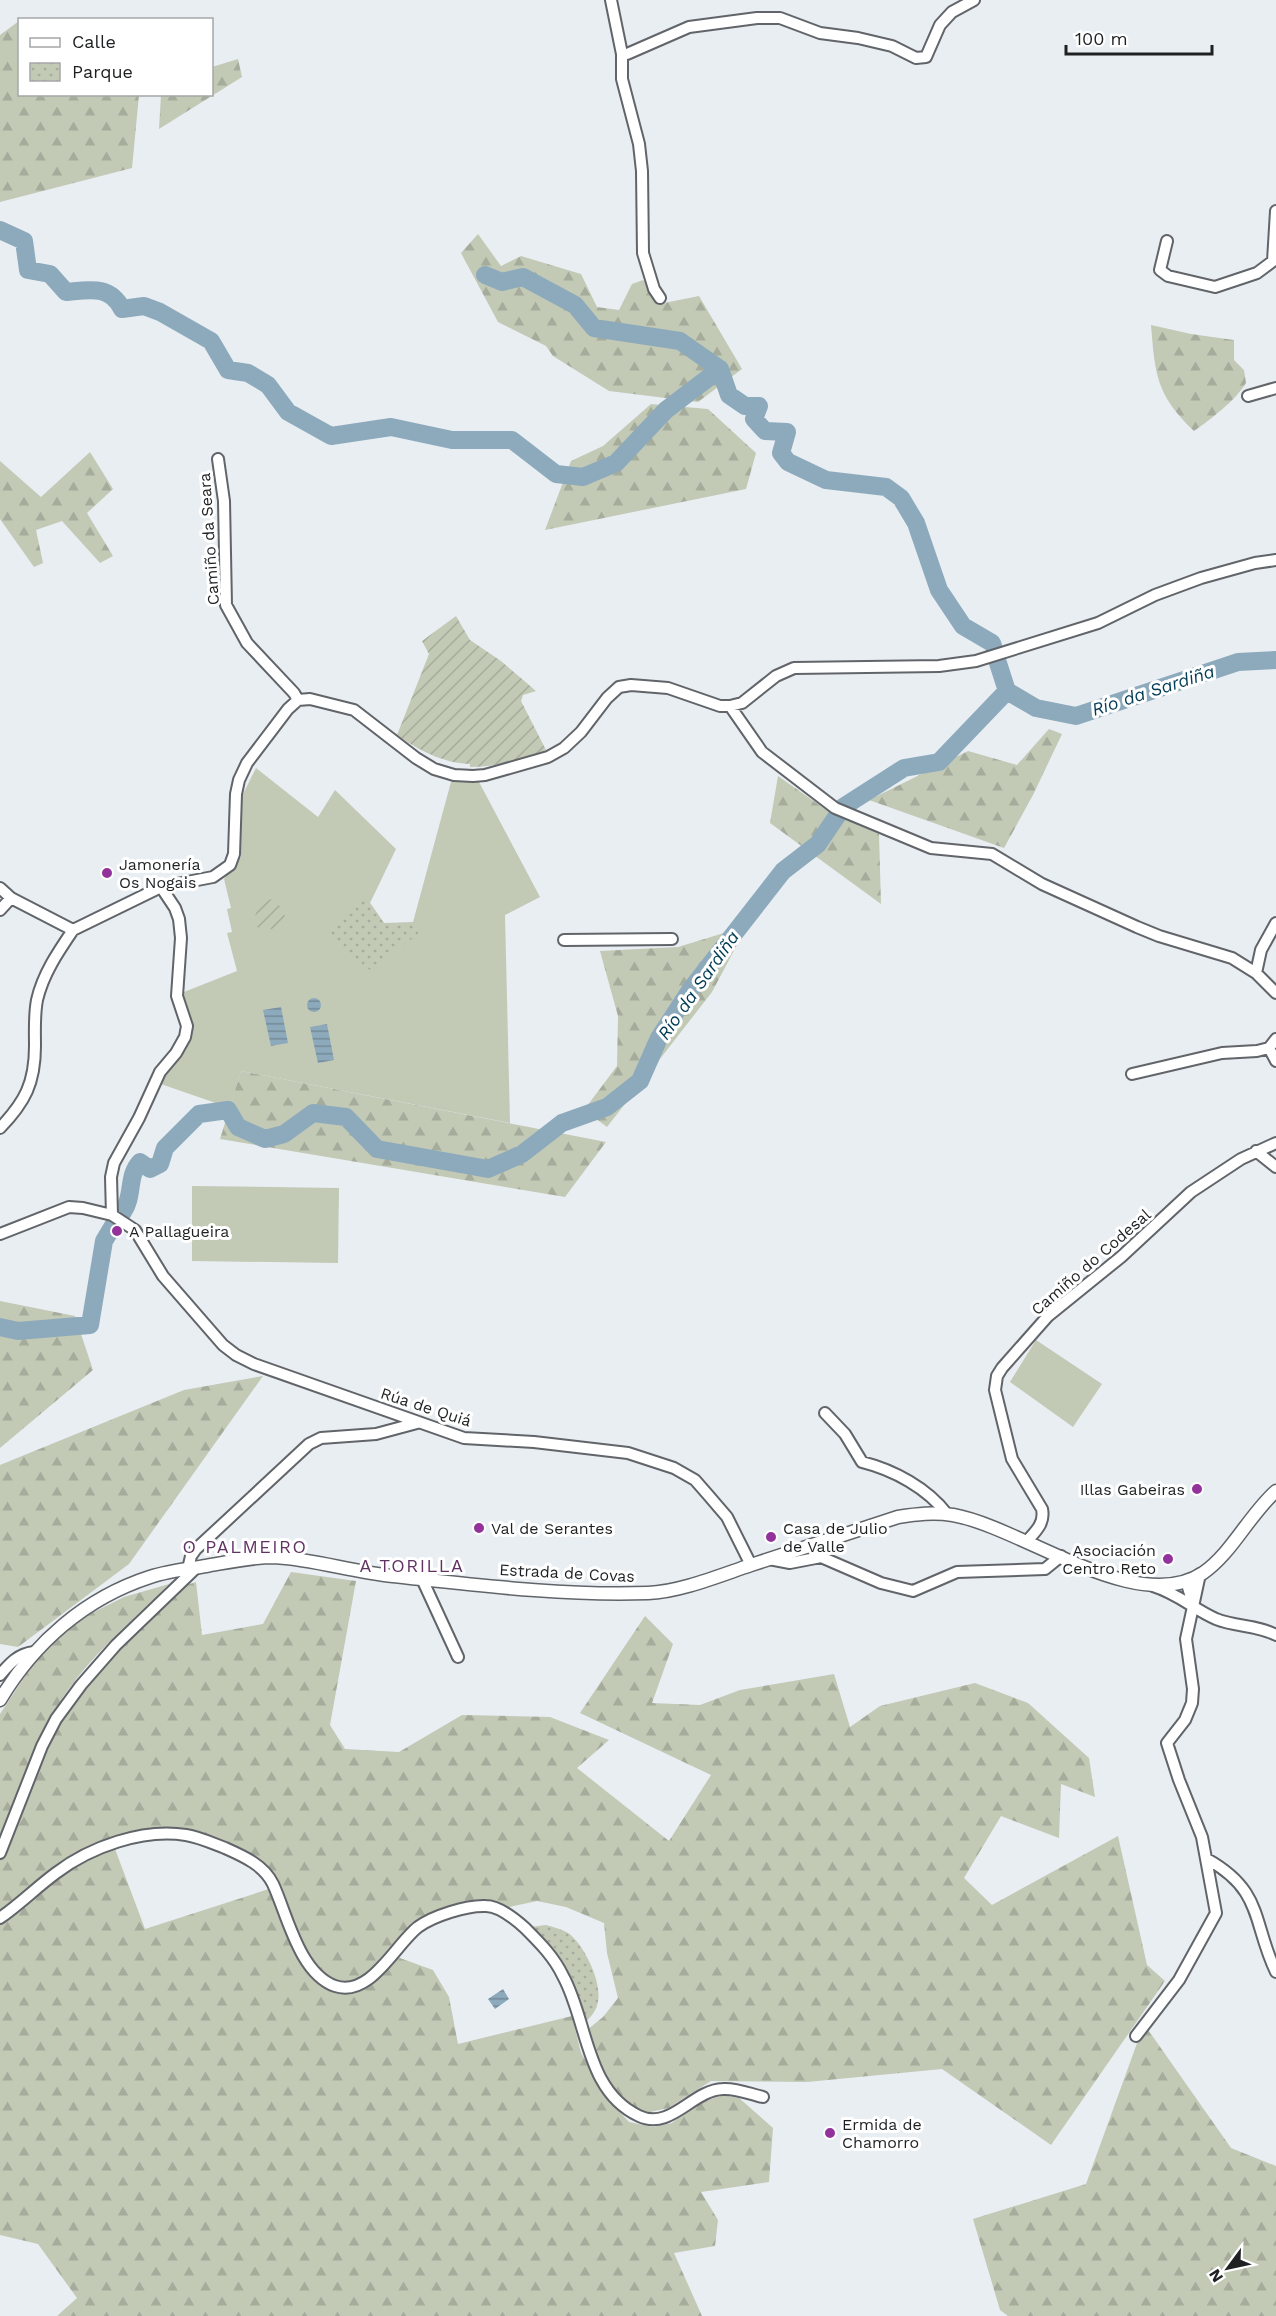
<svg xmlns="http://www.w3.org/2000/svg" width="1276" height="2316" viewBox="0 0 1276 2316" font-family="'Work Sans',sans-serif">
	<defs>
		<pattern id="forest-firs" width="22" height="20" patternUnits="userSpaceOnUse" patternTransform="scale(1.5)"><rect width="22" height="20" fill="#c2c9b5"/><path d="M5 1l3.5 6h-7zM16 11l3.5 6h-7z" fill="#a6ac9b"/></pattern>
		<pattern id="park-dots" width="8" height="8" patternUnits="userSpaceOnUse" patternTransform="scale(1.5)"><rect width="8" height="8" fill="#c2c9b5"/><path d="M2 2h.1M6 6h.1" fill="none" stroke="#a6ac9b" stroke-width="1.8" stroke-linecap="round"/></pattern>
		<pattern id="garden-furrows" width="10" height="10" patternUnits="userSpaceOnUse" patternTransform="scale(1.5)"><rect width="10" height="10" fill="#c2c9b5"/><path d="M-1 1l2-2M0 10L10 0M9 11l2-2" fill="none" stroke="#a6ac9b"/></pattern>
		<pattern id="water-rules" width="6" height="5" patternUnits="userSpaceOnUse" patternTransform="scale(1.5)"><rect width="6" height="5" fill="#8daabc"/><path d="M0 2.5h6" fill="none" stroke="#738a98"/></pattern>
	</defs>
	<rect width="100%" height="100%" fill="#e9eef3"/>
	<path fill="#c2c9b5" d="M256,768L318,817L335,790L396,849L370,903L384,923L413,922L451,782H479L540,897L505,915L510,1123L241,1071L230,1108L158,1083L186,1043L179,994L237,971L227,933L232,932L227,909L231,908L224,879L241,857V798Z
		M192,1186L339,1188L338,1263L192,1261Z
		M1036,1340L1102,1384L1073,1427L1010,1382Z"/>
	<path fill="url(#forest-firs)" d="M19,21L20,94L139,95L132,168L0,202V35Z
		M238,59L242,77L159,129L161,95L212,94V67Z
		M478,234L501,266L521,256L581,274L597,307L619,310L632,284L643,280L664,303L699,296L742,369L698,402L609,391L553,356L546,346L498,322L461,253Z
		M1151,325L1191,334L1234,340V360L1244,370L1246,383C1235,401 1211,419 1194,431C1156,395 1155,374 1151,325Z
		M651,404L708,409L756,453L746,489L545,530L571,461L603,446Z
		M90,452L113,489L87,513L113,556L100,563L62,521L36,530L43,563L34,567L0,519V461L41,497Z
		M1049,729L1062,734L1033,795L1004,848L869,800L968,751L1017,765Z
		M778,776L825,809L879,834L881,904L770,823Z
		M747,926L712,992L607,1127L584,1110L617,1066L618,1016L600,951L678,947Z
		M241,1071L606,1142L565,1197L220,1139Z
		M0,1301L75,1316L93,1370L0,1448Z
		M263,1376L129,1564L18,1647L0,1644V1465L184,1390Z
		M291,1572L356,1581L330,1725L345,1749L399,1752L462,1715L550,1717L609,1740L577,1768L669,1841L711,1775L580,1713L645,1616L673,1644L652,1703L700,1705L740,1690L834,1674L850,1727L880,1706L975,1683L1028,1703L1089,1758L1095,1797L1061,1784L1059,1838L1001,1816L964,1878L992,1905L1118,1836L1147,1965L1165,1981L1051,2145L942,2069L807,2082L711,2081L668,2108L646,2113L620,2098L598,2064L587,2030L603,2017L618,1998L607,1953L604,1923L566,1907L537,1901L505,1908L481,1902L419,1920L397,1939L370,1970L358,1980L344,1983L331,1980L317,1969L304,1951L279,1884L266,1866L186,1831L84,1851L0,1914V1857L44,1753L72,1703L102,1667L180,1587L196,1582L202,1635L263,1624Z
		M169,1584C131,1622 86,1659 58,1705C33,1747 18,1794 0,1840V1714L39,1655L80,1619L124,1597Z
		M115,1849L145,1929L272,1888L315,1977L342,1992L397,1957L433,1970L449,1997L458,2044L572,2016L581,2053L616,2108L629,2122L653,2127L672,2123L696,2104L723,2095L739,2098L773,2128L769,2182L701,2192L718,2220L715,2246L674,2253L702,2316H57L77,2298L38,2244L0,2235V1921L67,1869L87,1858Z
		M1144,2024L1231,2148L1276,2166V2316H1008L1000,2310L973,2219L1086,2184Z"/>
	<path fill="url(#park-dots)" d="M358,899L370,903L384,923H413L418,929V934L370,970L346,951L348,948L346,946L343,948L328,935Z
		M546,1925C553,1927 561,1929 568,1933C584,1944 602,1982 598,2001C597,2011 590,2018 583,2024L574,1994L530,1927Z"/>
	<path fill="url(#garden-furrows)" d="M456,616L470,640L501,661L536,691L523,695L521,701L546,750C521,759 497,767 470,767V764C442,763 419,750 397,735L429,654L422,641Z
		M272,899L283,909L286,921L281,928L261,930L255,925C253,913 260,902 272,899Z"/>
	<path fill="url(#water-rules)" d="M307 1005a7 7 0 1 1 14 0a7 7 0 1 1-14 0Z
		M281,1007L288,1043L271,1046L263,1010Z
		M327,1024L334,1060L318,1063L310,1027Z
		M503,1989L509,1999L495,2009L488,1999Z"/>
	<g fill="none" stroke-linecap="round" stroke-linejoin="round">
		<path stroke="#8daabc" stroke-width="18" d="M0,230L24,241L28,270L50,274L66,292C90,290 110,285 122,309L144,306L160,312L211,341L228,370L248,373L268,385L288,412L331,436L391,427L452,440H512L556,474L583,477L616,463L666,410L720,369
			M485,275L502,282L523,277L575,305L594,328L680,341L720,369L729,395L745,406H759L754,419L765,431L787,432L781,453L788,462L826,480L886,487L901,498L916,523L939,590L963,626L992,643L993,646
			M998,663L1007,691
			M123,1212C134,1196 127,1176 140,1162L150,1169L160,1164L165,1148L199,1114L228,1110L238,1127L265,1139L284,1134L313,1113L346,1117L377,1149L488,1169L522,1154L562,1123L607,1107L640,1081L659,1038L691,989L783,871L818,844L843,807L904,768L939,762L1007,691L1036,708L1076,716L1238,662L1276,660
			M0,1327L18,1331L90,1325L104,1241L113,1226"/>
		<g stroke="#61656a" stroke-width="14">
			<path id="minor" d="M611,0L622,54V79L639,144L642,171L643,253L654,289L660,298
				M622,54H627L689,27L757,18H780L820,33L858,38L892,46L916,58L926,57L940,25L952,12L974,0
				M1167,241L1160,270L1168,276L1215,287L1257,273L1273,261L1276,211
				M1248,396L1276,388
				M218,459L224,501L226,605L247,643L294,693L298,700
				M730,706L762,752L835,808L931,848L992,854L1042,884L1137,927L1159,936L1232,958L1256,973L1276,993
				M0,888L11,898L73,930L161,887L213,877L230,865L234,854L236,794L239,780L247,763L288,709L298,700L310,699L354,710L416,758L434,769L454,775L473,776L485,775L548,757L564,748L581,732L607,698L619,687L631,685L668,688L720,706H730L742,703L776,676L794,668L939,666L976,661L1098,623L1155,595L1201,578L1255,563L1276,560
				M0,910L11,898
				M564,940L672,939
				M1256,973L1261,950L1276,923
				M1269,1048L1276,1061
				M1132,1074L1222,1053L1257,1051L1269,1048L1276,1039
				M0,1128C25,1102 35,1083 35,1046C35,1031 34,1016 37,1000C43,974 58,952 73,930
				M1256,1151L1276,1167
				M112,1215L111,1177L114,1163L139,1118L160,1072L176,1053L185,1037L187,1026L177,996L181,938L179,919L175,908L161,887
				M0,1234L69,1207L83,1208L112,1215L135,1230L163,1276L223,1345L236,1355L254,1364L464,1438L534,1442L628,1453L674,1468L695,1480L709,1496L727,1517L751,1565
				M825,1413L845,1434L862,1462C894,1470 927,1488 947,1514
				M1027,1541C1036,1531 1045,1523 1042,1509L1012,1459L995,1390L997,1376L1002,1368L1048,1316L1121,1257L1191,1192L1241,1159L1276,1143
				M769,1559L790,1563L821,1557L881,1583L913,1591L957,1572L1045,1569L1061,1556
				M188,1569L191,1556L196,1549L309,1444L321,1438L376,1434L417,1423
				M422,1579L458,1657
				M1186,1581L1194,1607
				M1153,1586C1179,1594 1193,1609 1216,1619C1236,1627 1258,1625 1276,1635
				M0,1675C10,1663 18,1654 34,1652
				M0,1853L42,1746L56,1719L81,1685L116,1645L196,1568
				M1207,1859C1264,1891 1252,1922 1276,1972
				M0,1918C20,1904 37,1887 56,1873C90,1847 143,1828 186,1835C199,1837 212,1843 225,1848C243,1856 264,1865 273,1884C287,1914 299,1973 335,1986C370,1998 395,1945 418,1927C433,1916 467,1905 486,1906C499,1906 515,1919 525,1928C540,1943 554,1957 563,1976C588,2021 585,2091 639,2116C671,2131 692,2090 723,2089C736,2088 750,2094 763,2097
				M1136,2036L1179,1980L1216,1913L1202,1837L1179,1780L1167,1743L1185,1720L1192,1703L1193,1689L1186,1639L1200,1574"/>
		</g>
		<g stroke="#61656a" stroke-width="15">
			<path id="major" d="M0,1700C34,1643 85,1598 150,1577C168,1571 187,1569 206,1566C229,1562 251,1557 274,1557C313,1559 353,1572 393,1576C477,1585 563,1596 648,1593C680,1592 721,1575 751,1565C800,1549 849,1533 898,1517C917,1514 933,1512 953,1515C1024,1528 1137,1617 1203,1573C1232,1553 1249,1515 1276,1491"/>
		</g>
		<use href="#minor" stroke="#fff" stroke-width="10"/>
		<use href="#major" stroke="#fff" stroke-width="12"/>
	</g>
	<g fill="#93329a" stroke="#fff" stroke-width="2">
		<circle cx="107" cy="873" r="6"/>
		<circle cx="117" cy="1231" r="6"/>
		<circle cx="1197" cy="1489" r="6"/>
		<circle cx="479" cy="1528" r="6"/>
		<circle cx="771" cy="1537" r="6"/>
		<circle cx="1168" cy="1559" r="6"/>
		<circle cx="830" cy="2133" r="6"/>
	</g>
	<g text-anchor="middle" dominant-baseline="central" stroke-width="6" stroke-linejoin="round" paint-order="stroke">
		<g font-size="16" fill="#1e2022" stroke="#fff">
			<text transform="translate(209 539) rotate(-94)">Camiño da Seara</text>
			<text transform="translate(1091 1262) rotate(-41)">Camiño do Codesal</text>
			<text transform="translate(426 1407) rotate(18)">Rúa de Quiá</text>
			<text transform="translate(567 1573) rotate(3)">Estrada de Covas</text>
		</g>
		<g font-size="16" fill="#1e2022" stroke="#fff" text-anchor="start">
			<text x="119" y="864">Jamonería<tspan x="119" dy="18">Os Nogais</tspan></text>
			<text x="129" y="1231">A Pallagueira</text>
			<text x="1185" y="1489" text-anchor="end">Illas Gabeiras</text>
			<text x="491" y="1528">Val de Serantes</text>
			<text x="783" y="1528">Casa de Julio<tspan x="783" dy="18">de Valle</tspan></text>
			<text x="1156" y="1550" text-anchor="end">Asociación<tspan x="1156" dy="18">Centro Reto</tspan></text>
			<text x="842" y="2124">Ermida de<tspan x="842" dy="18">Chamorro</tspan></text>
		</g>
		<g font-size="18" font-style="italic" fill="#003b55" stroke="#fff">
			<text transform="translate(1153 690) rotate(-18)">Río da Sardiña</text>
			<text transform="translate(698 985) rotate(-55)">Río da Sardiña</text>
		</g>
		<g font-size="18" letter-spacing="1.5" fill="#613264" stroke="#fff">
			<text x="245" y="1546">O PALMEIRO</text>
			<text x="412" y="1565">A TORILLA</text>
		</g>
	</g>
	<rect x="18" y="18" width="195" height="78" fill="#ffffff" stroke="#a5a6a7" stroke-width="1.5"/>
	<rect x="30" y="38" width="30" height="9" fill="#ffffff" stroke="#a5a6a7" stroke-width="1.5"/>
	<text x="72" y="48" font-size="18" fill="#1e2022">Calle</text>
	<rect x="30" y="63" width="30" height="18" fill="url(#park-dots)" stroke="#a5a6a7" stroke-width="1.5"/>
	<text x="72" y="78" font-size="18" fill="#1e2022">Parque</text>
	<g transform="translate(1228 2268) rotate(237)" stroke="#ffffff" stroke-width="4.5" paint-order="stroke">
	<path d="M0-4.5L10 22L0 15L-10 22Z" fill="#1e2022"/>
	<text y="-9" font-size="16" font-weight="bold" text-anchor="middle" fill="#1e2022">N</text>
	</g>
	<path d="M1066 45v9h146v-9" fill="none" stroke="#1e2022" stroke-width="3"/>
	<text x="1075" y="45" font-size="18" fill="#1e2022" stroke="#ffffff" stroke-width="4.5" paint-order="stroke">100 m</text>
</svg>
